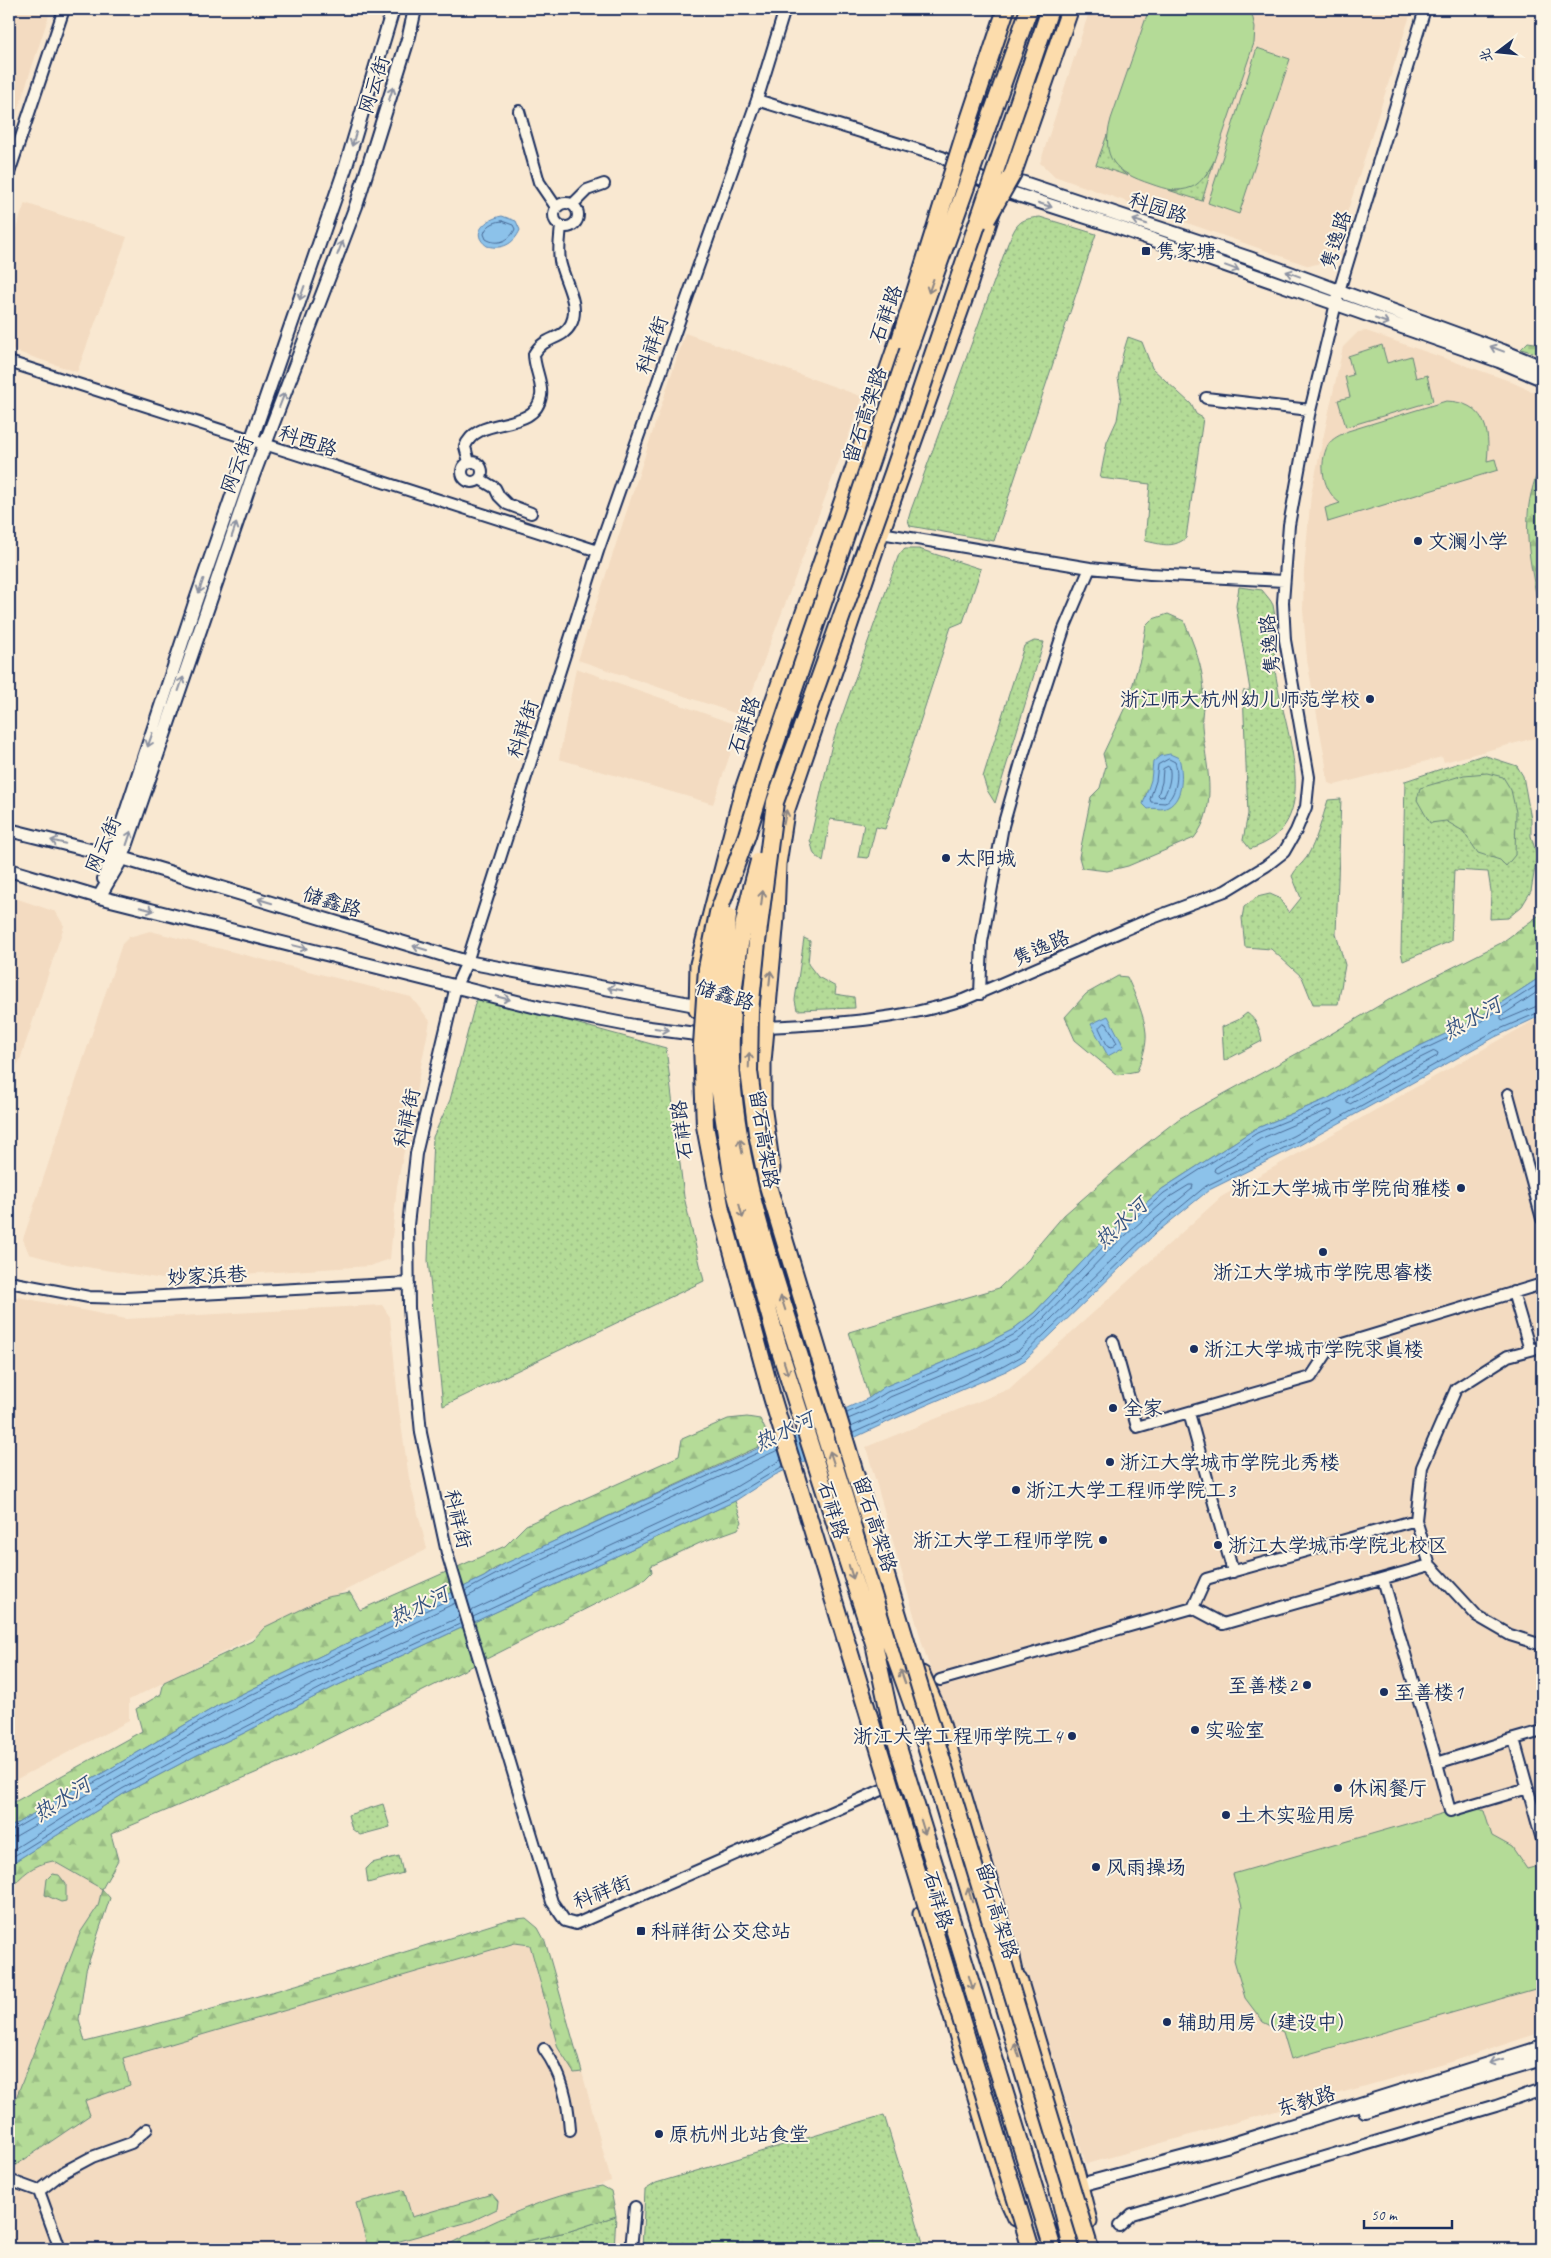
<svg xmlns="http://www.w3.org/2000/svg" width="1551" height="2258" viewBox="0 0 1551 2258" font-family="Caveat,'LXGW WenKai TC',sans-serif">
	<defs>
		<pattern id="grass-dots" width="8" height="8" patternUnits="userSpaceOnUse" patternTransform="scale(1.25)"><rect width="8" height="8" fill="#b4db97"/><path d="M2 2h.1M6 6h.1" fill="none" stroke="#9abc85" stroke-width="1.8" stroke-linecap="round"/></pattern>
		<pattern id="forest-firs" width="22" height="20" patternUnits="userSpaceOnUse" patternTransform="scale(1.25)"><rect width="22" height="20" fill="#b4db97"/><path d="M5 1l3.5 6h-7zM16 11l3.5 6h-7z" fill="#9abc85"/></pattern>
	</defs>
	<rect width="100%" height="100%" fill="#f9e8d1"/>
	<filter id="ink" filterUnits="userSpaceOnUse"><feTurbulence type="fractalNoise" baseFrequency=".02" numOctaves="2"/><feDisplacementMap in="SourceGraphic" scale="10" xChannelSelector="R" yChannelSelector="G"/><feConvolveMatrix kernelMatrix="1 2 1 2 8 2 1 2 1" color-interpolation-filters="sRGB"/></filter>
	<g filter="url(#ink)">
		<path fill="#f3dbc1" d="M9,9H51L9,137Z
			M1090,9H1412L1334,254L1324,262L1309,266L1054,176L1040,163Z
			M25,203L127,237L77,372L9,349V248Z
			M1366,331L1507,380L1542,396V458L1532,491L1527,515L1531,567L1542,625V736L1444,762L1442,757L1335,785L1328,783L1325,759L1307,660L1303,610L1304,570L1311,494L1343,347L1358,332Z
			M685,333L863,397L743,716L578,660Z
			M576,668L740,726L713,804L559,759Z
			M9,896L56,912L64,926L20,1060L9,1080Z
			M150,931L411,997L430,1021L397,1186L390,1259L370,1266L163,1279L67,1264L29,1254L23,1239L122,944L129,937Z
			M1542,1016V2032L1448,2063L1086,2164L922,1643L866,1447L1009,1389L1221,1197Z
			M19,1297L126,1319L382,1305L390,1317L399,1410L409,1478L427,1549L129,1700V1721L9,1783V1298Z
			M53,1861L102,1889L110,1898L86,1970L79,2019L84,2042L123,2058L515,1943L530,1945L550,2022L574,2073L582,2072L611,2181L522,2209L440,2249H9V1890L22,1875L38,1864Z"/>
		<path fill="url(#grass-dots)" stroke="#68857a" d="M1107,135C1108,151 1114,167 1128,176L1096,165Z
			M1214,161L1202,201L1168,190L1178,191L1206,175Z
			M1040,217L1096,234L994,541L910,526L908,520L911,510L1008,243C1017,224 1018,219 1040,217Z
			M1128,337L1142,342L1152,368L1191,404L1196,414L1203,418L1186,538C1172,549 1161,544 1145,541L1150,484L1100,478L1107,442L1117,420L1121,395L1118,378L1123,353Z
			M905,549H919L981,569L963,622L951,627L885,829L876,827L868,858L858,857L864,824L830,819L823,862L814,854L810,840L832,744L899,554Z
			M1239,587L1262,590C1265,594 1271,600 1273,605C1278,626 1273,649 1275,670C1282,726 1329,826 1250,849L1243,840L1248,814L1243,691L1250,690L1236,606Z
			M1034,641L1044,642L995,803L987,790L983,777L1024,646Z
			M1483,755L1517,766L1523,776L1531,819V836L1537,856L1531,891L1522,906L1508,918L1490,919L1491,891L1488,872L1454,870L1451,941L1403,961L1401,952L1405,781Z
			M1341,799L1336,934L1345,965L1338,1004H1313L1302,977L1271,949L1245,947L1242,918L1244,907L1257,897L1270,894L1279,898L1289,913L1301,898L1292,876C1296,868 1302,864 1307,857C1317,839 1322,819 1328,800Z
			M804,938L810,941L808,964L818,977L836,987L835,994L854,997L855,1008L797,1010L795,1000Z
			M477,996L666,1048L684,1197L704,1281L443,1406L428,1260L433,1137L450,1100Z
			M1247,1013C1257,1020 1260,1030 1262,1041L1224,1061L1222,1027L1238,1020Z
			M383,1804L390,1827L360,1835L352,1829L348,1815Z
			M399,1856L403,1873L368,1883L366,1869L372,1863Z
			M884,2115L925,2249H642L645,2190L656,2183Z
			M616,2216L614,2249H493L570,2231Z"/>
		<path fill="url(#forest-firs)" stroke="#68857a" d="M1528,342L1542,344V355L1521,349Z
			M1542,458V625C1536,591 1525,548 1528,514C1529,495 1536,476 1542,458Z
			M1168,614L1184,621C1194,645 1204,669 1204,695C1204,705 1201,716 1202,726C1205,762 1220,806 1194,838L1128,866L1107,871L1082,868L1079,857L1091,797L1100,788L1106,766L1103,754L1128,701L1141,656L1146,626L1153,619Z
			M1487,773L1503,777L1511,790L1516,812L1515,855L1506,866L1500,860L1478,853L1463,831L1446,821L1430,823L1417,800L1420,788L1464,775Z
			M1542,913V976L1475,1020L1386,1062L1329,1098L1255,1129L1162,1189L1101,1242L1034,1313L1012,1330L975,1349L884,1387L869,1398L849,1332L999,1288L1029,1259L1035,1249L1064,1215L1141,1148L1180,1118L1307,1048L1392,998L1501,943Z
			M1118,976L1127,977C1134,992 1145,1017 1146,1033C1147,1046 1142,1059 1137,1071L1117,1075L1075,1040L1065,1017L1086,994Z
			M747,1417L760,1419L771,1441L494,1569L484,1577L217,1706L9,1828V1805L142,1731L136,1709L161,1694L164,1682L252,1641L265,1627L327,1597L350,1593L360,1610L505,1546L526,1525L679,1456L682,1439L728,1419Z
			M735,1501L742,1522L738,1529L702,1542L651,1566L652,1572L645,1579L286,1760L111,1834L118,1860L102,1889L110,1898L86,1970L79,2019L85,2042C227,2008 367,1964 507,1920L526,1918L538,1928L545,1941L582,2072L574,2073L558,2048L530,1945L515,1943L123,2058L130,2085L85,2101L90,2115L9,2170V2116L80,1933L98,1906L102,1889L53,1861C32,1865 23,1874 9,1890V1865L125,1793L197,1755L242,1734L334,1687Z
			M52,1874L59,1875L66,1884V1901L61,1902L45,1895L47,1879Z
			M602,2186L611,2191L616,2216L570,2231L493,2249H440C491,2222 544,2196 602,2186Z
			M404,2190L412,2217L492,2194L498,2201L497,2209L472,2221L371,2249L367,2244L356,2203Z"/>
		<path fill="#b4db97" stroke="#68857a" d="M1149,9H1251L1255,28L1254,43L1214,161C1209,170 1202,183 1192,187C1177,193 1165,189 1151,184C1115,172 1100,159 1111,119Z
			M1257,48L1290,59L1239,214L1208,203Z
			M1382,345L1387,363L1411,356L1416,378L1427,375L1433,401L1346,427L1338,400L1350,397L1345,377L1353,375L1348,356Z
			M1446,401C1484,402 1491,429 1487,461L1495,459L1498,470L1328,522L1325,508L1340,503C1323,491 1318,464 1328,445C1332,438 1341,435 1348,431Z
			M1472,1805L1484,1811L1492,1836L1512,1847L1527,1869L1542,1865V1909L1539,1910L1542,1922V1987L1291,2059L1283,2032L1263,2022L1245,1998L1234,1960L1242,1907L1233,1874Z"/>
		<path fill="#8cc2ea" stroke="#5f87b2" d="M502,216L516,221L520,230C514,244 502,250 487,246C469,233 486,219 502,216Z
			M1170,754L1179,758C1183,772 1184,799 1168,807C1161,811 1155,807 1148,809L1143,804L1151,780L1153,762L1160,756Z
			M1542,976V1015L1495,1037L1298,1146L1209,1190L1156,1233L1025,1360L1006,1371L894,1419L775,1475L735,1501L334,1687L242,1734L197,1755L125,1793L9,1865V1828L217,1706L484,1577L504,1564L869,1398L884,1387L975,1349L1012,1330L1034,1313L1101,1242L1162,1189L1255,1129L1329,1098L1386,1062L1475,1020Z
			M1108,1016L1124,1047L1108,1056L1091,1024Z"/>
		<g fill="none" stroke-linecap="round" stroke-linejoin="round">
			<path stroke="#486a96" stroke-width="1" d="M502,221L513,225L515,229C510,241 497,246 486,239L484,234C486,226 493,222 502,221Z
				M1169,759L1175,762C1179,774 1177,795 1165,803L1151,802L1150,799L1156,781L1158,765Z
				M1169,766C1172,775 1169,787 1164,796L1160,797L1158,795L1162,782L1163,769Z
				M1542,989L1501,1016V1019L1504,1020L1542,1004
				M1104,1023L1107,1024L1117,1043L1111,1048L1108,1047L1099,1028Z
				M1435,1051L1438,1053L1437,1056L1350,1104L1347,1103V1099L1392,1072Z
				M1329,1110L1332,1111V1114L1293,1136L1217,1173L1214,1171L1215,1168L1260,1139Z
				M847,1413L871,1402L887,1392L977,1354L1015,1334L1037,1316L1105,1245L1164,1193L1257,1133L1332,1102L1389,1066L1477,1024L1542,982
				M848,1419L874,1408L890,1397L980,1359L1018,1339L1042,1320L1109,1250L1168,1198L1189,1185H1193L1192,1189L1148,1225L1018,1351L851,1427
				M853,1433L1004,1366L1022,1356L1153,1230L1206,1186L1296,1142L1493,1032L1542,1011
				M465,1591L506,1569L777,1444
				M467,1597L509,1574L778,1450
				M471,1611L729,1491L781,1460
				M473,1617L732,1497L783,1466
				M9,1832L220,1710L454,1597
				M9,1838L16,1836L223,1716L455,1603
				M9,1852L119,1783L191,1745L237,1724L329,1676L460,1617
				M9,1859L122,1789L194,1750L240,1730L332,1682L462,1623"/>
			<g stroke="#1b2f5e" stroke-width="14">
				<path id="minor" d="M785,9L757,100L598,551L467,962L456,986L416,1154L408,1225L409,1308L421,1433L447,1553L552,1902L565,1921L576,1924L884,1789
					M757,100L942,157L959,168
					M519,111L539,182L556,207
					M9,173L64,9
					M554 215a12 12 0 1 1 24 0a12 12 0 1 1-24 0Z
					M573,204L587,190L604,184
					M9,362L598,551
					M1206,398L1310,410
					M462 472a10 10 0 1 1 20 0a10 10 0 1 1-20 0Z
					M469,462L465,447C476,414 535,434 541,396C543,383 534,368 534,354C545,335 562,341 571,324C581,305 563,279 560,261C558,249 560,237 561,226
					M480,479L495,488L499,496L507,504L531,513
					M881,533L1090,568L1150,574L1284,581
					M980,994L982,942L1003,826L1024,752L1064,629L1090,568
					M766,1027C832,1024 899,1020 963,1000L1150,919L1225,891L1266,866L1284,852L1296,831L1306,807L1309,777L1285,640L1283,602L1289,525L1309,415L1339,291L1425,9
					M1508,1094L1542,1219
					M9,1282L89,1297L125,1298L409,1283
					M1513,1292L1530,1350
					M1113,1341L1137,1427L1311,1377L1330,1348L1542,1284
					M1542,1347L1508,1356L1456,1389L1422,1467L1416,1520L1430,1565L1477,1616L1510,1635L1542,1645
					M1189,1413L1233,1572
					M1383,1579L1437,1763
					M1193,1608L1206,1579L1416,1520
					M940,1680L1193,1608L1223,1624L1430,1565
					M1542,1731L1514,1739L1542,1840
					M1514,1739L1437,1763L1450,1811L1528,1788
					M544,2049C562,2074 568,2100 570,2130
					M9,2180L39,2191
					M1119,2226L1132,2214L1496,2106L1542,2090
					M60,2249L39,2191L62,2173L92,2157L131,2143L147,2129
					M631,2249L635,2207"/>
			</g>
			<g stroke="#1b2f5e" stroke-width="16">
				<path id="tertiary" d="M964,170L999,189L1114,226L1499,361L1542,379
					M1003,176L1249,258L1503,351L1542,367
					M9,830L122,858L467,962L706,1007
					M9,870L99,897L541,1008L634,1026L696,1034L766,1027
					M104,879L195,603L346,166L393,9
					M99,897L122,858L251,481L356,206L409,36L415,9
					M1365,2111L1542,2059
					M1080,2185L1226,2146L1542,2047"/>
			</g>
			<g stroke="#1b2f5e" stroke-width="19">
				<path id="primary" d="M1029,102L1061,9
					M960,173L1018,9
					M697,1010L698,964L743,789L902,328
					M772,1169L763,1105V1062L776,918L778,864L786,812L881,533L968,289L993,209
					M922,1674L938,1711L1012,1957
					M921,1914L1005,2194L1016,2218
					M1019,1979L1077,2174L1089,2221"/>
			</g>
			<g stroke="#1b2f5e" stroke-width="20">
				<path id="trunk" d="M852,1521L890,1642L919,1723L1057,2185L1072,2249
					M836,1526L874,1643L893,1731L1053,2249
					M974,1859L990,1883
					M1009,1947L1019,1992"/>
			</g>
			<use href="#minor" stroke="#fcf5e5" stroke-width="10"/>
			<use href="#tertiary" stroke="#fcf5e5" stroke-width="12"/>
			<use href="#primary" stroke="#fcdcac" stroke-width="15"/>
			<use href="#trunk" stroke="#fcdcac" stroke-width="16"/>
			<g stroke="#1b2f5e" stroke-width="20" stroke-linecap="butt">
				<path id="trunk-bridge" d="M1029,9L909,348L769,763L747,835L718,913L707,968L702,1045L705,1126L721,1210L772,1397L1031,2249
					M1050,9L893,473L775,802L757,942L750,1011L749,1071L757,1133L768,1186L1090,2249
					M987,219L1013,173L1070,9
					M900,340L969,120L1006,9
					M759,861C741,925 729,991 731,1058C734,1147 760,1232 787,1316C809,1384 830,1453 852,1521
					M728,916L718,994L715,1059L734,1188L778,1345L836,1526"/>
			</g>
			<use href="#trunk-bridge" stroke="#fcdcac" stroke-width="16"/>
		</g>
		<defs><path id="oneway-shaft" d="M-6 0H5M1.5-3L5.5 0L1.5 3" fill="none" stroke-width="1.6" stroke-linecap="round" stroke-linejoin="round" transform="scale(1.25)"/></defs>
		<g stroke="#8c92a2">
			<use href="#oneway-shaft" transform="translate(391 94) rotate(-72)"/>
			<use href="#oneway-shaft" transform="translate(354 139) rotate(107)"/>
			<use href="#oneway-shaft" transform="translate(1045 205) rotate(18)"/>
			<use href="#oneway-shaft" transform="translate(1140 222) rotate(-162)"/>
			<use href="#oneway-shaft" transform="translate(340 248) rotate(-69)"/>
			<use href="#oneway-shaft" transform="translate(1232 268) rotate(20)"/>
			<use href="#oneway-shaft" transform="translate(1293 274) rotate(-160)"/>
			<use href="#oneway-shaft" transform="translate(302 293) rotate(109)"/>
			<use href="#oneway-shaft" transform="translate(1382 321) rotate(19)"/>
			<use href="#oneway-shaft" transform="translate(1497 349) rotate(-159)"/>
			<use href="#oneway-shaft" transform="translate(282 400) rotate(-69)"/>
			<use href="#oneway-shaft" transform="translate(234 530) rotate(-71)"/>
			<use href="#oneway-shaft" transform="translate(201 586) rotate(109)"/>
			<use href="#oneway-shaft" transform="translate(181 684) rotate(-71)"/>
			<use href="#oneway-shaft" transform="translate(150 740) rotate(109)"/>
			<use href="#oneway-shaft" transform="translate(129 838) rotate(-71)"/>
			<use href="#oneway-shaft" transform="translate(58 842) rotate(-166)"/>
			<use href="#oneway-shaft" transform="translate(265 901) rotate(-163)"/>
			<use href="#oneway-shaft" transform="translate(147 909) rotate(14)"/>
			<use href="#oneway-shaft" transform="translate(300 947) rotate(14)"/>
			<use href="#oneway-shaft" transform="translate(420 948) rotate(-163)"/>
			<use href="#oneway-shaft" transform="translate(615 989) rotate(-170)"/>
			<use href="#oneway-shaft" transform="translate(503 998) rotate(14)"/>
			<use href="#oneway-shaft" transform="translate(662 1029) rotate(8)"/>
			<use href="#oneway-shaft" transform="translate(1496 2061) rotate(163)"/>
		</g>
		<g stroke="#8c8685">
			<use href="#oneway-shaft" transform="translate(931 286) rotate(109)"/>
			<use href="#oneway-shaft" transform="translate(785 817) rotate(-79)"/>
			<use href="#oneway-shaft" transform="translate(762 898) rotate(-83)"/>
			<use href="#oneway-shaft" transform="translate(770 978) rotate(-84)"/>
			<use href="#oneway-shaft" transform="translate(749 1060) rotate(-88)"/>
			<use href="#oneway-shaft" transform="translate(741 1146) rotate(-100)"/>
			<use href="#oneway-shaft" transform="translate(741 1211) rotate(75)"/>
			<use href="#oneway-shaft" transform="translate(783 1303) rotate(-108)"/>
			<use href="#oneway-shaft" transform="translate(786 1368) rotate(72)"/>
			<use href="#oneway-shaft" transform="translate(832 1458) rotate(-108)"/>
			<use href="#oneway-shaft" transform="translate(851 1572) rotate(72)"/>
			<use href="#oneway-shaft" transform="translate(903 1677) rotate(-109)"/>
			<use href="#oneway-shaft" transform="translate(923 1827) rotate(73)"/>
			<use href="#oneway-shaft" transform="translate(970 1895) rotate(-107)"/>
			<use href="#oneway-shaft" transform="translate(971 1983) rotate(73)"/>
			<use href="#oneway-shaft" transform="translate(1017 2050) rotate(-107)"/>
		</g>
	</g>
	<g fill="#1b2f5e" stroke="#fcf5e5" stroke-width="2">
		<rect x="1141" y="246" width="10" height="10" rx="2.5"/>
		<circle cx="1418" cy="541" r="5"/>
		<circle cx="1370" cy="699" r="5"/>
		<circle cx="946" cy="858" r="5"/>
		<circle cx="1461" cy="1188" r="5"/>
		<circle cx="1323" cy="1252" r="5"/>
		<circle cx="1194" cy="1349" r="5"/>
		<circle cx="1113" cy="1408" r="5"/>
		<circle cx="1110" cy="1462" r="5"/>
		<circle cx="1016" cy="1490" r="5"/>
		<circle cx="1103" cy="1540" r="5"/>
		<circle cx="1218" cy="1545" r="5"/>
		<circle cx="1307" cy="1685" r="5"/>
		<circle cx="1384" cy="1692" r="5"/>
		<circle cx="1195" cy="1730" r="5"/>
		<circle cx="1072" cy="1736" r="5"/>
		<circle cx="1338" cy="1788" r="5"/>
		<circle cx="1226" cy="1815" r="5"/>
		<circle cx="1096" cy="1867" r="5"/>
		<rect x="636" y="1926" width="10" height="10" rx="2.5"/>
		<circle cx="1167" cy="2022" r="5"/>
		<circle cx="659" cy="2134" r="5"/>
	</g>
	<g text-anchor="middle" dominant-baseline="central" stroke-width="4" stroke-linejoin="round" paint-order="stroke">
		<g font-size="20" fill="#1b2f5e" stroke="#fcf5e5">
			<text transform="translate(374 85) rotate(-72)">网云街</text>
			<text transform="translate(1158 208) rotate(18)">科园路</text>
			<text transform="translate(1336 240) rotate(-73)">隽逸路</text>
			<text transform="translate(886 314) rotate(-70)">石祥路</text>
			<text transform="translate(652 345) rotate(-71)">科祥街</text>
			<text transform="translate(865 415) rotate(-72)">留石高架路</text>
			<text transform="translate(308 441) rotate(18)">科西路</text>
			<text transform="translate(237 465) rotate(-70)">网云街</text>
			<text transform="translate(1270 644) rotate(-96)">隽逸路</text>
			<text transform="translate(744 725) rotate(-71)">石祥路</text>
			<text transform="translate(523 729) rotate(-72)">科祥街</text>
			<text transform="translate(103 845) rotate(-66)">网云街</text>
			<text transform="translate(332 902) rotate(17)">储鑫路</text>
			<text transform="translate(1041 948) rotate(-24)">隽逸路</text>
			<text transform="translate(725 995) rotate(17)">储鑫路</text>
			<text transform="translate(407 1118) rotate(-78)">科祥街</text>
			<text transform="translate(682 1130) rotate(-97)">石祥路</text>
			<text transform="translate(764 1139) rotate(81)">留石高架路</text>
			<text transform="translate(207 1276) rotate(-3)">妙家浜巷</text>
			<text transform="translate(833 1510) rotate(73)">石祥路</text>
			<text transform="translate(458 1519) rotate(77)">科祥街</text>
			<text transform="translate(875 1524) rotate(72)">留石高架路</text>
			<text transform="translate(602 1892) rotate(-21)">科祥街</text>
			<text transform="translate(938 1900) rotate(74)">石祥路</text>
			<text transform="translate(997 1911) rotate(73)">留石高架路</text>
			<text transform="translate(1306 2101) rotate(-17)">东教路</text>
		</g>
		<g font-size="20" fill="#1b2f5e" stroke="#fcf5e5" text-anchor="start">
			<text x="1156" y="251">隽家塘</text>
			<text x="1428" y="541">文澜小学</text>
			<text x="1360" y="699" text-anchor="end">浙江师大杭州幼儿师范学校</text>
			<text x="956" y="858">太阳城</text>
			<text x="1451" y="1188" text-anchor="end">浙江大学城市学院尚雅楼</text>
			<text x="1323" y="1272" text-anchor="middle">浙江大学城市学院思睿楼</text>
			<text x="1204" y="1349">浙江大学城市学院求真楼</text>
			<text x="1123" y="1408">全家</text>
			<text x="1120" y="1462">浙江大学城市学院北秀楼</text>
			<text x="1026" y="1490">浙江大学工程师学院工3</text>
			<text x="1093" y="1540" text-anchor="end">浙江大学工程师学院</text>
			<text x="1228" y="1545">浙江大学城市学院北校区</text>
			<text x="1297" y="1685" text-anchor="end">至善楼2</text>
			<text x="1394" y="1692">至善楼1</text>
			<text x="1205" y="1730">实验室</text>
			<text x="1062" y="1736" text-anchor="end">浙江大学工程师学院工4</text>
			<text x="1348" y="1788">休闲餐厅</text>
			<text x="1236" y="1815">土木实验用房</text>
			<text x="1106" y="1867">风雨操场</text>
			<text x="651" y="1931">科祥街公交总站</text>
			<text x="1177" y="2022">辅助用房（建设中）</text>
			<text x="669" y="2134">原杭州北站食堂</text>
		</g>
		<g font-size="21" font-style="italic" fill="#375481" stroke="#fcf5e5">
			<text transform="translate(1472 1018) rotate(-29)">热水河</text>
			<text transform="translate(1121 1223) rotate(-43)">热水河</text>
			<text transform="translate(784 1431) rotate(-25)">热水河</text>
			<text transform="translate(419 1606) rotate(-26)">热水河</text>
			<text transform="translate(62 1799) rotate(-32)">热水河</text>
		</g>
	</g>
	<rect width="1551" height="2258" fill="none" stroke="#fcf5e5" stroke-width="30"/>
	<rect x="15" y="15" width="1521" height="2228" fill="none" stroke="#1b2f5e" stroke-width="2" filter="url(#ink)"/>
	<g transform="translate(1498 52) rotate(254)" stroke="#fcf5e5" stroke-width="4" paint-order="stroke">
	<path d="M0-4L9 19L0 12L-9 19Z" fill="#1b2f5e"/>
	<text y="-8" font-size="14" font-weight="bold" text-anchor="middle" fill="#1b2f5e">北</text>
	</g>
	<path d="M1364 2220v8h88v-8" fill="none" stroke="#1b2f5e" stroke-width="2.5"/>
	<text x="1371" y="2220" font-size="15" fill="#1b2f5e" stroke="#fcf5e5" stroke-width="4" paint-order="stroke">50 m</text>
</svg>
